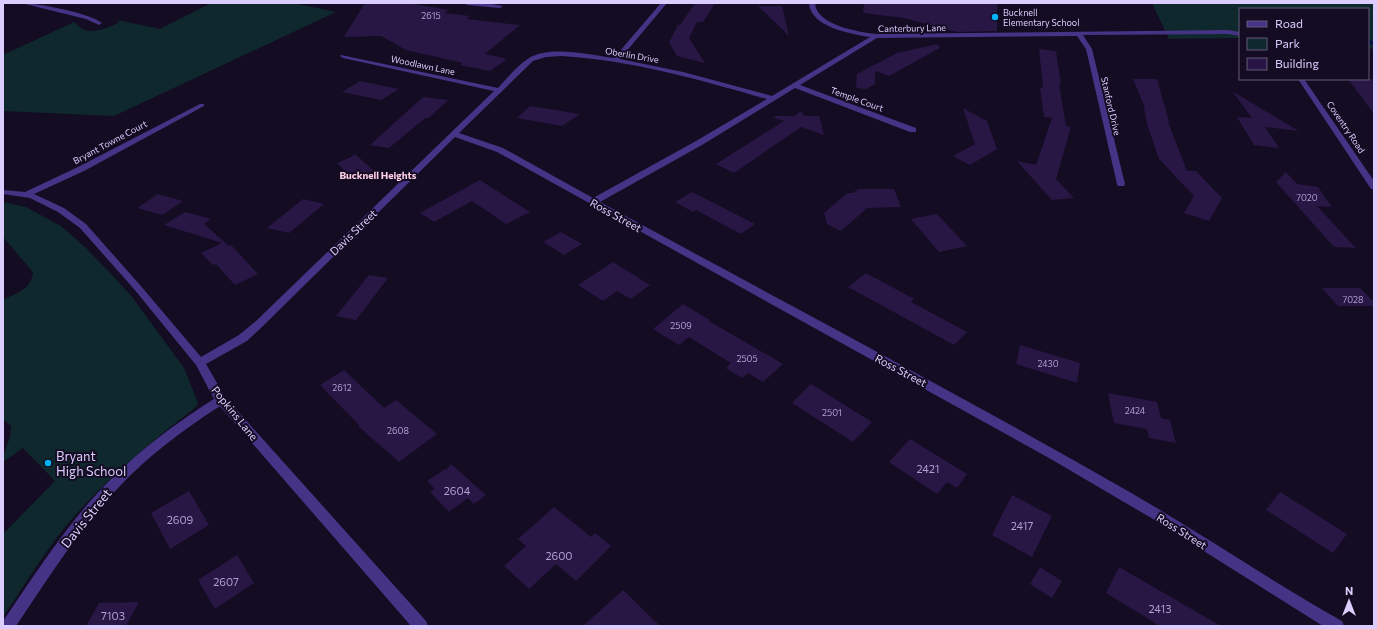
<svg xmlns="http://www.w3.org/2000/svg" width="1377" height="629" viewBox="0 0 1377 629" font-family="Commissioner,sans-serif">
	<rect width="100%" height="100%" fill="#140c22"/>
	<path fill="#0e282d" d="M211,3H293L336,12L114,116L3,111V55L74,22C77,24 79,27 82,29C92,34 110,28 119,22L117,20L160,29Z
		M1152,3H1374V49L1368,48V9H1240V38L1169,39Z
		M3,202L26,207L61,226L86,248L114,277L133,298L184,368L198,403L196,407C155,439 114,472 79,511C50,542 27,582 3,617V534L55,481L23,448L3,462C3,449 11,442 11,426L3,419V300C18,292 31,290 33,272L3,237Z"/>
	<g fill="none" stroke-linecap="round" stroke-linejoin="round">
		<path stroke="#051041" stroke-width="3.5" d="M1368,42L1374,43"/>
	</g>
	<path fill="#281645" d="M365,3H408L449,10L444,13L470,16L466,19L520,25L485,54L507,59L490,71L460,65L463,63L406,50L381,36L344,37Z
		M695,3H715L703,22H697L689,38L705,63L677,56L669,42L678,25H680Z
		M864,3H997V31L957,32L904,18L863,13Z
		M758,6H782L789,36Z
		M938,44L940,48L889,76L875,71V84L866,89L856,88L857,74L897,53Z
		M1039,49L1056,51L1061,85L1059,84L1066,126L1071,127L1056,179L1074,198L1052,200L1017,161L1036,165L1052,118L1044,117L1040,88H1043Z
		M1133,79H1157L1169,122H1168L1187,171H1196L1222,198L1209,221L1184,213L1194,196L1159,159L1147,124L1144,107L1145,108Z
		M1348,79H1374V114Z
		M360,81L399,89L381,100L342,92Z
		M1232,91L1299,131L1265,127L1279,148L1254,145L1237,117L1252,118Z
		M423,97L448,100L429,118H425L389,148L370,145Z
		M530,106L580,114L562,126L517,118Z
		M963,108L987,121L997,149L970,165L953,156L975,144Z
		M801,111L804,116H819L824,135L801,127L734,173L716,164L784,121L774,118L775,116H794Z
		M355,154L374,171L353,179L337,163L351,157Z
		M1286,172L1297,184L1318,187L1332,207L1317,206L1356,248L1334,247L1276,182Z
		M480,180L530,212L506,224L472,201L434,222L420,213Z
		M858,189H894L901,207L867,208L841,231L827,224L824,213L847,193H853Z
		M692,192L755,224L741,234L696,210L693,212L675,202Z
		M158,194L183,201L162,215L137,208Z
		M303,199L324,204L289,233L267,228Z
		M185,212L211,219L204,224L229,246L231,245L258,274L235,285L216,264L213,265L201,253L222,243L164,225Z
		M937,214L967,246L939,252L911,219Z
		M561,232L582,244L564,255L543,242Z
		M613,262L650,285L631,299L617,291L603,301L578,285Z
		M866,273L914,299L911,302L967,332L954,345L848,287Z
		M369,275L388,278L356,320L336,316Z
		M1322,288H1360L1374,302V306H1338Z
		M683,304L710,320L709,321L783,364L763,382L748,373L742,378L726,368L731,363L689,337L679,345L653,329Z
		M1020,345L1080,363L1077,383L1016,364Z
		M344,370L384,408L396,400L437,434L399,462L358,426L359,425L320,385Z
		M811,384L872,422L853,442L792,403Z
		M1108,393L1157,402L1161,418L1170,420L1176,443L1149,438L1147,429L1114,423Z
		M910,439L967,474L957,488L947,482L937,494L889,462Z
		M451,464L486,495L474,504L468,498L449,512L430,492L435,489L427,481L445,469L446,470Z
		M189,491L209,525L170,549L151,513Z
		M1280,492L1347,534L1333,553L1266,510Z
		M1012,495L1052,516L1032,557L992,535Z
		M554,507L591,537L595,533L611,546L576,581L556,564L529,589L504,566L526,546L518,539Z
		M237,555L254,583L215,609L198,580Z
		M1040,567L1062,581L1052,598L1030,584Z
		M1119,567L1221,626H1160L1106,593Z
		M623,590L660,626H583Z
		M139,602L126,626H86L99,603Z"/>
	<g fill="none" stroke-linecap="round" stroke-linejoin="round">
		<path fill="#453385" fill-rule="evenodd" d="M21,3C37,3 90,13 102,23L99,25L86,19Z
			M464,3H485L503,6L500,8L467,5Z
			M661,3H667L620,59L683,72L772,96L870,37C851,34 810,27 809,3H815C816,25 858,32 876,34L1228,30L1240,32V36L1228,34L1083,35L1092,49L1125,184L1124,186H1118L1117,184L1086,49L1077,36L877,38L800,85L916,128V132H910L795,88L702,145L600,202C778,299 957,393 1133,494C1204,535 1271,581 1342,621L1344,626H1323L1153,519L1049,458L497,152L455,137L264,325L247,341L206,364L225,397L426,621L428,626H411L220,406C183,430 148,456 118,488C78,530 48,579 16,626H3V621C36,573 68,522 109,481C141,449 176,423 214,399L196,365L134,289L80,228L58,212L30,198L3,194V190L25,192L78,167L200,104H204V106L84,171L34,194L64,208L86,224L140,285L201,357L239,335L256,321L494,91L343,58L340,56L341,55L498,88C507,78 518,65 529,58C551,45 590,55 614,58ZM561,56C631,60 700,80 767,99L696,141L593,198L503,148L459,133L533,61L546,57Z
			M1298,79H1304L1374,181V189H1371Z"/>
	</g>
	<g fill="#00b2f8" stroke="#140c22" stroke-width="1.5">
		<circle cx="995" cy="17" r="4"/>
		<circle cx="48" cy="463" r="4"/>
	</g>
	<g text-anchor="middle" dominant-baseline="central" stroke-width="4" stroke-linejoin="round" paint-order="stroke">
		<g font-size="9" fill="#dccdff" stroke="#140c22" text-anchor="start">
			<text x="1003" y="12">Bucknell<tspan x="1003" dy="10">Elementary School</tspan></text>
		</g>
		<g font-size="9" fill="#af9fd0">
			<text x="431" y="15">2615</text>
			<text x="1307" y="197">7020</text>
			<text x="1353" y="299">7028</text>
			<text x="681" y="325">2509</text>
			<text x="747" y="358">2505</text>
			<text x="1048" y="363">2430</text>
			<text x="342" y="387">2612</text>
			<text x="1135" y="410">2424</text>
			<text x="832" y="412">2501</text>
			<text x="398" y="430">2608</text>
		</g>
		<g font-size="9" fill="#dccdff" stroke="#140c22">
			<text transform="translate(912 28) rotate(-1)">Canterbury Lane</text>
			<text transform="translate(632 55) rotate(10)">Oberlin Drive</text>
			<text transform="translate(423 65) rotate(12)">Woodlawn Lane</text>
			<text transform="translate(857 99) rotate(20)">Temple Court</text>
			<text transform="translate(1111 106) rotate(77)">Stanford Drive</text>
			<text transform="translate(1346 127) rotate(56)">Coventry Road</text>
			<text transform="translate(110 142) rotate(-28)">Bryant Towne Court</text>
		</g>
		<g font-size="10" font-weight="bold" fill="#ffcfe5" stroke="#140c22">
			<text x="378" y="175">Bucknell Heights</text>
		</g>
		<g font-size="11" fill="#dccdff" stroke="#140c22">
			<text transform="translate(616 215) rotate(29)">Ross Street</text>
			<text transform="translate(353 232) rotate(-44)">Davis Street</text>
			<text transform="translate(901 370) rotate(28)">Ross Street</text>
			<text transform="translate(235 413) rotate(51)">Popkins Lane</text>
			<text transform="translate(1182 531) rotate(32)">Ross Street</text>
		</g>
		<g font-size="11" fill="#af9fd0">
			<text x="928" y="468">2421</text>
			<text x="457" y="490">2604</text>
			<text x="180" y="519">2609</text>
			<text x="1022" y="525">2417</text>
			<text x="559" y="555">2600</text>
			<text x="226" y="581">2607</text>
			<text x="1160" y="608">2413</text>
			<text x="113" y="615">7103</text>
		</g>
		<g font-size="13" fill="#dccdff" stroke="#140c22" text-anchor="start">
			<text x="56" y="456">Bryant<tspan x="56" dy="15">High School</tspan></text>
		</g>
		<g font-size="13" fill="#dccdff" stroke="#140c22">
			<text transform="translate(86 518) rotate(-51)">Davis Street</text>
		</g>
	</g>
	<rect width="1377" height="629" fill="none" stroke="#dccdff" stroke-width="8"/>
	<rect x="1239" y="8" width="130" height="72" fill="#140c22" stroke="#64597a"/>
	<rect x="1247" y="21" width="20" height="6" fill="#453385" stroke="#64597a"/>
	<text x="1275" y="28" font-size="12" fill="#dccdff">Road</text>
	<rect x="1247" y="38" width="20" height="12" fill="#0e282d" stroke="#64597a"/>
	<text x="1275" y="48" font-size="12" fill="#dccdff">Park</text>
	<rect x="1247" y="58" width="20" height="12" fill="#281645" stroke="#64597a"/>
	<text x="1275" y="68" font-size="12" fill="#dccdff">Building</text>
	<g transform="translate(1349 601)" stroke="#140c22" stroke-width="3" paint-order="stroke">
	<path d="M0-3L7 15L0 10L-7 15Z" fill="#dccdff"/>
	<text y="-6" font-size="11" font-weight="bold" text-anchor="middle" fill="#dccdff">N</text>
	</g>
</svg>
